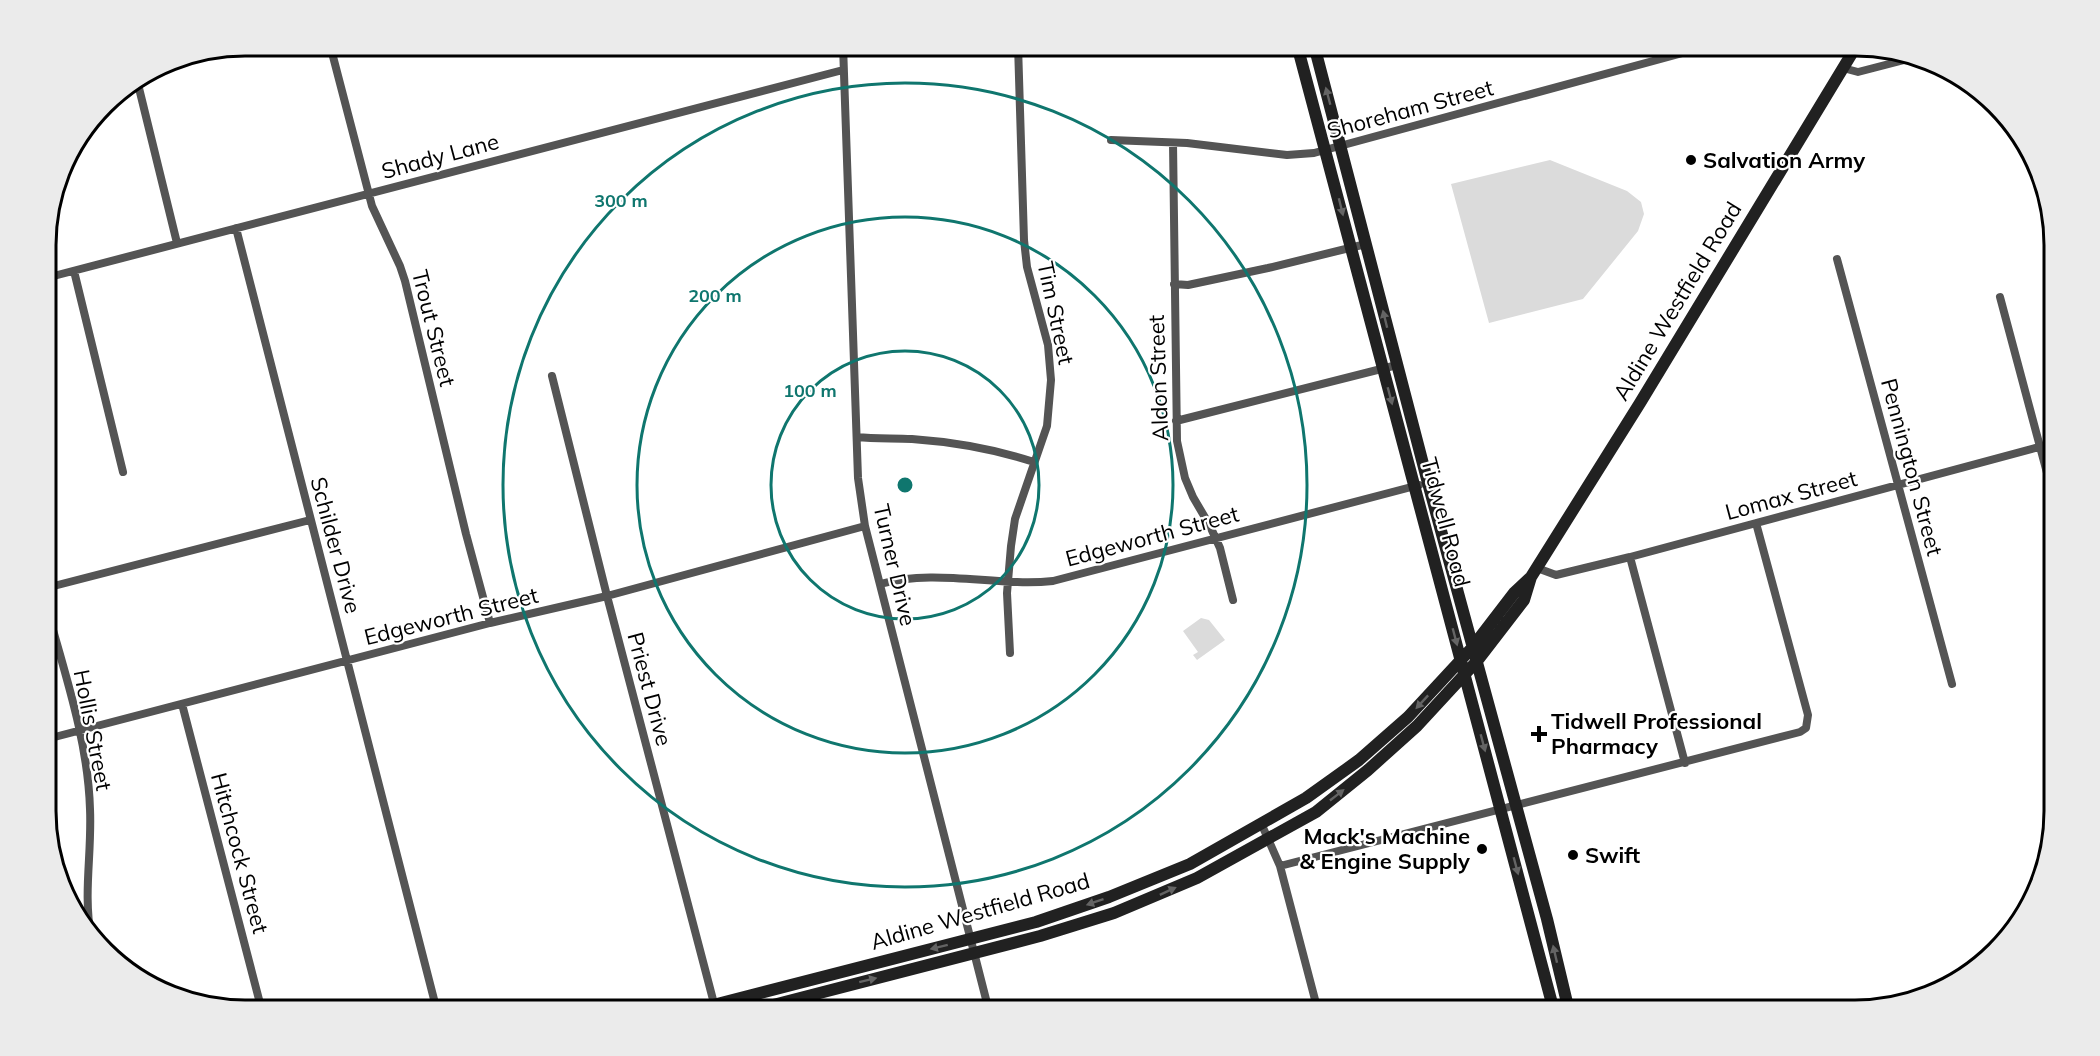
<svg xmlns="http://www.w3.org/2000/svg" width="2100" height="1056" viewBox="0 0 2100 1056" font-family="Mulish,sans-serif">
	<rect width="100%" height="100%" fill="#fff"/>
	<path fill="#dbdbdb" d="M1550,160L1627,191L1641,202L1644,214L1638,231L1583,299L1489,323L1451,184Z
		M1201,618L1209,620L1225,640L1197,660L1193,655L1198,652L1183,631Z"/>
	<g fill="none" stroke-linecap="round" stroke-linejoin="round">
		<path stroke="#545454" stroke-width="8" d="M330,45L372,206L400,266L405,281L466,534L490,623
			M843,45L858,478L865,526L989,1011
			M1843,68L1858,72L1912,58
			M137,80L177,243
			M1111,140L1187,143L1287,155L1314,153L1712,45
			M1173,143L1177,441L1185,478L1193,497L1210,526L1220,548L1233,600
			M236,228L437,1011
			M1837,259L1952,684
			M46,263L49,277
			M74,271L123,472
			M46,278L843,70
			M1174,284L1188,285L1268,268L1366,244
			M2000,297L2054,499
			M552,376L607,596L716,1011
			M1176,421L1397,365
			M857,437C875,439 893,438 912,439C954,442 994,449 1034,462
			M1630,557L1685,763
			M1537,568L1556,575L1630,557L2054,443
			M880,584C937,568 996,587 1053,581L1419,485
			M46,588L310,520
			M46,605C64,671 88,740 90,809C92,854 83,892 91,937
			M1010,653L1007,593L1011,546L1015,519L1047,426L1051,380L1048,345L1027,267L1024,240L1018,45
			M182,704L262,1011
			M47,739L490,623L607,596L865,526
			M1261,823L1280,866L1318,1011
			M1280,866L1800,732L1806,728L1808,715L1756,523"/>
		<path stroke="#212121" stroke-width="12" d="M1297,45L1554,1011
			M1314,45L1428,483L1547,919L1569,1011
			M690,1011L1036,922L1109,897L1190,864L1306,798L1359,760L1408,717L1471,649L1514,593L1530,578
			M750,1011L1040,936L1114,913L1197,878L1316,812L1368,770L1417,726L1477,661L1524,600L1531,577L1640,403L1857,45"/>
	</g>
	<defs><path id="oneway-solid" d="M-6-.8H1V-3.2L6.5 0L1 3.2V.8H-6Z" transform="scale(1.5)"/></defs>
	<g fill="#646464">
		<use href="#oneway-solid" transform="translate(1328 96) rotate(-105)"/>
		<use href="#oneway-solid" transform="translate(1341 207) rotate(76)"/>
		<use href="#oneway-solid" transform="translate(1385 319) rotate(-104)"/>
		<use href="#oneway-solid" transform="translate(1390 396) rotate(75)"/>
		<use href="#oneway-solid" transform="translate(1455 637) rotate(75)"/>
		<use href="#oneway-solid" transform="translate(1422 702) rotate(133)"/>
		<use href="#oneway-solid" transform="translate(1483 743) rotate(75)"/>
		<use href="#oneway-solid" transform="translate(1337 795) rotate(-38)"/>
		<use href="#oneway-solid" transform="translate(1516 866) rotate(75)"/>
		<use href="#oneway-solid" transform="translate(1168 891) rotate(-25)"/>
		<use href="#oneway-solid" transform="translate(1095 902) rotate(161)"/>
		<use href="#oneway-solid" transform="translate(939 947) rotate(166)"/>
		<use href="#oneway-solid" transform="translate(1555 954) rotate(-103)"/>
		<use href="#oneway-solid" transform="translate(868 980) rotate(-14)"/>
	</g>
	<g fill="none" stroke="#0f766e" stroke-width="3">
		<circle cx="905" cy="485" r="134"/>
		<circle cx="905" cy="485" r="268"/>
		<circle cx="905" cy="485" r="402"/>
	</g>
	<g fill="#000" stroke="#fff" stroke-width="2">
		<circle cx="1691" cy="160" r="6"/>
		<path d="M1536 725h6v6h6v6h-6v6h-6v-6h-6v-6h6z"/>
		<circle cx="1482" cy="849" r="6"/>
		<circle cx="1573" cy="855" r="6"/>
	</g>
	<g text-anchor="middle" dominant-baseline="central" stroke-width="4.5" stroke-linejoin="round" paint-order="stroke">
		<g font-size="22" fill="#000" stroke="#fff">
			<text transform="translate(1410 109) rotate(-15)">Shoreham Street</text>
			<text transform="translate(440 156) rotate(-15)">Shady Lane</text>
			<text transform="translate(1677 301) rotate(-59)">Aldine Westfield Road</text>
			<text transform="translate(1056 313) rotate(78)">Tim Street</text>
			<text transform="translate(434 328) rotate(76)">Trout Street</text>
			<text transform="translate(1158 378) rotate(-92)">Aldon Street</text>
			<text transform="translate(1912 467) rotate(75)">Pennington Street</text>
			<text transform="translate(1791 495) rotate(-15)">Lomax Street</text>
			<text transform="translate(1446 522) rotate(75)">Tidwell Road</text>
			<text transform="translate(1152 536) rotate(-15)">Edgeworth Street</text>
			<text transform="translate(336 545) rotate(75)">Schilder Drive</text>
			<text transform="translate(895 565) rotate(77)">Turner Drive</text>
			<text transform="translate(451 616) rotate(-14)">Edgeworth Street</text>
			<text transform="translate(650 689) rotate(75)">Priest Drive</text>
			<text transform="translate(93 730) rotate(79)">Hollis Street</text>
			<text transform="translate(240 853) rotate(75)">Hitchcock Street</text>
			<text transform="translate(980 911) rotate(-16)">Aldine Westfield Road</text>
		</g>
		<g font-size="22" font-weight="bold" fill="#000" stroke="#fff" text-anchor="start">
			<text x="1703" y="160">Salvation Army</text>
			<text x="1551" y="721">Tidwell Professional<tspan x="1551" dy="25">Pharmacy</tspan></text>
			<text x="1470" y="836" text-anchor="end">Mack's Machine<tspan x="1470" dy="25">&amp; Engine Supply</tspan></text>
			<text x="1585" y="855">Swift</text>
		</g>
	</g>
	<path d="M0 0H2100V1056H0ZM245 56H1855A189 189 0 0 1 2044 245V811A189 189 0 0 1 1855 1000H245A189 189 0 0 1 56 811V245A189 189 0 0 1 245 56Z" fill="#ebebeb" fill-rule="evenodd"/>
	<path fill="none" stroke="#000" stroke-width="3" d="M245 56H1855A189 189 0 0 1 2044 245V811A189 189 0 0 1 1855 1000H245A189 189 0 0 1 56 811V245A189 189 0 0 1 245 56Z"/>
	<circle cx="905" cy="485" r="9" fill="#0f766e" stroke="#fff" stroke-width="3"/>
	<g font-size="18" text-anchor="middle" font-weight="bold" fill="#0f766e" stroke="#fff" stroke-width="4.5" stroke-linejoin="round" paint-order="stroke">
		<text x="621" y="207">300 m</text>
		<text x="715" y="302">200 m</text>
		<text x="810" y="397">100 m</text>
	</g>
</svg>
